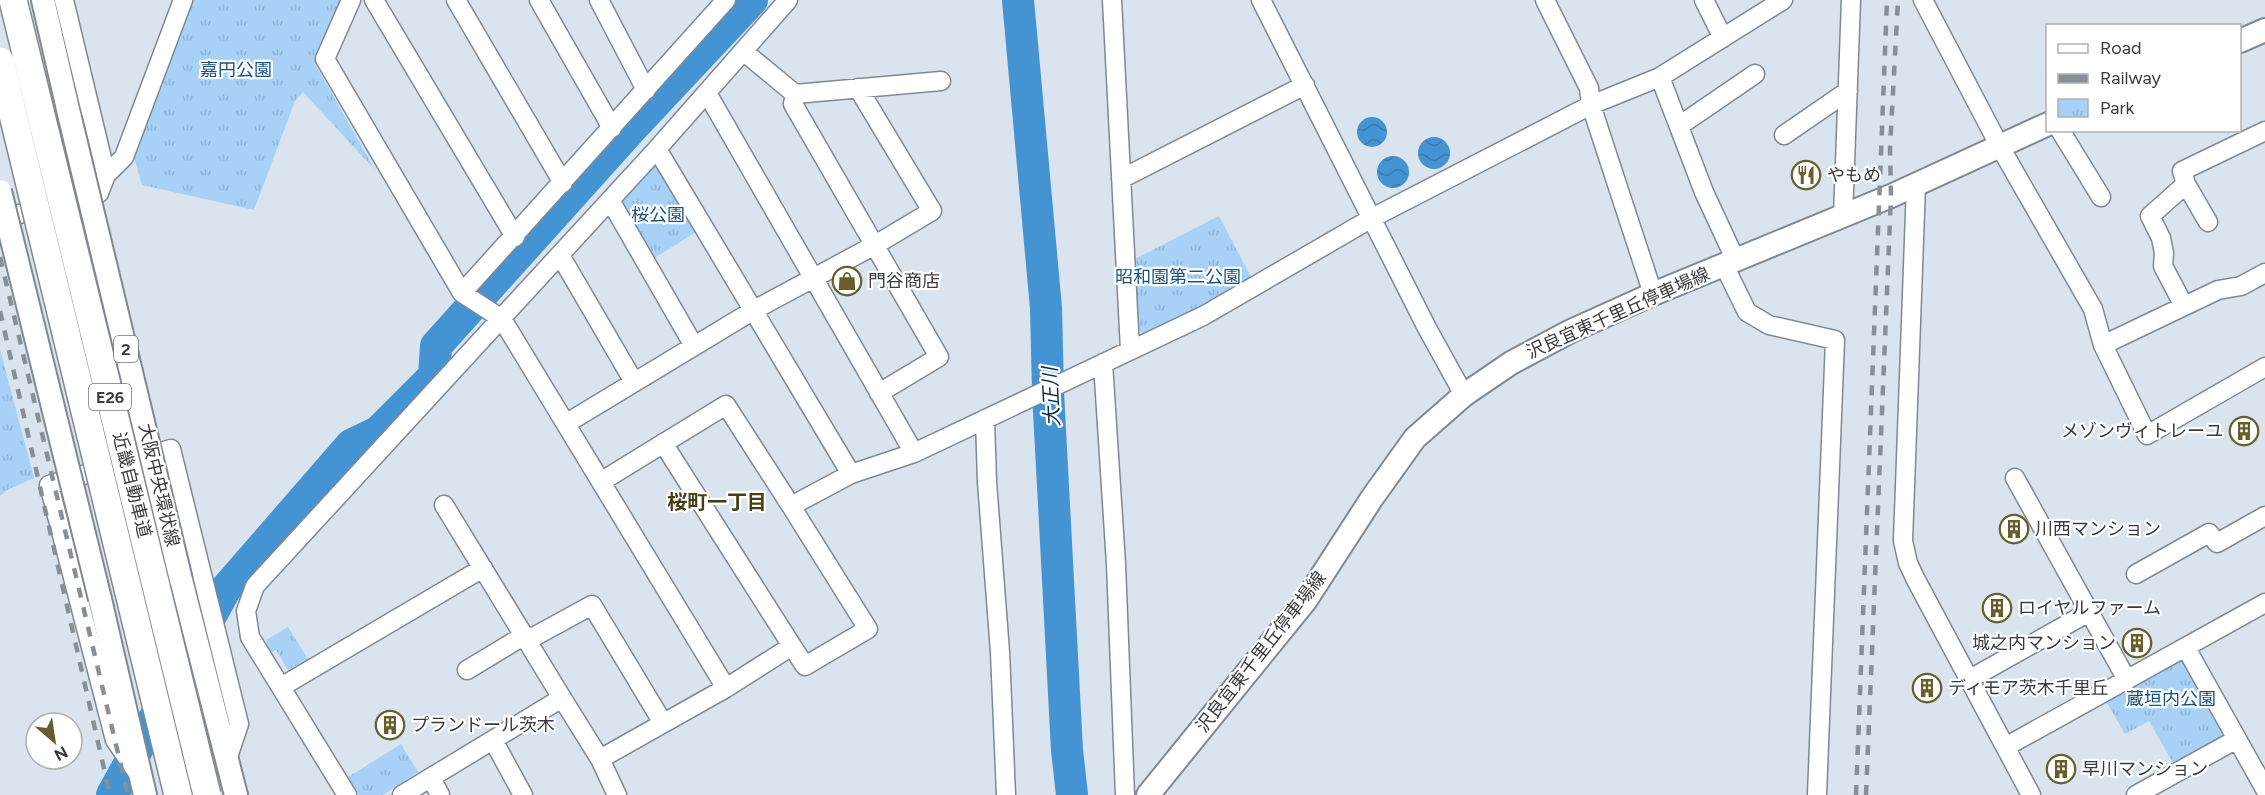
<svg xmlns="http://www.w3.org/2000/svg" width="2265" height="795" viewBox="0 0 2265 795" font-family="Figtree,'Noto Sans JP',sans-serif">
	<defs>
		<pattern id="park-tufts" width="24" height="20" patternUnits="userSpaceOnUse" patternTransform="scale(1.5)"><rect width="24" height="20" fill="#a7d1f7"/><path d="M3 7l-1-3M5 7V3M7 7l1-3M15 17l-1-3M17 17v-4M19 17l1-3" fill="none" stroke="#90b4d5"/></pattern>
		<pattern id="water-waves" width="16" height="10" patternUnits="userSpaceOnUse" patternTransform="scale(1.5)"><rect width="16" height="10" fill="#4493d2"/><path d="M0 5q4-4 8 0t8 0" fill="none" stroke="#3a79ac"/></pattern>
	</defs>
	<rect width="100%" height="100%" fill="#d9e4ee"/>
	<path fill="url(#park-tufts)" d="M192,0H341L315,64L375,170L303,92L295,101L254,210L142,185L133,154C156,104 170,51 192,0Z
		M656,162L699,230L653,259L620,202Z
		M1219,216L1251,277L1187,313L1143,333L1136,329L1129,262Z
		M0,349L34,478L9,489L0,496Z
		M288,627L308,659L288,670L276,650L270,653L266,640Z
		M2183,658L2223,730L2220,740L2174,765L2149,721L2125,734L2106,701Z
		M401,744L418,772L383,795H359L348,777Z"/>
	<path fill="url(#water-waves)" d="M1357 132a15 15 0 1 1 30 0a15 15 0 1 1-30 0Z
		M1418 153a16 16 0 1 1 32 0a16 16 0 1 1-32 0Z
		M1377 172a16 16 0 1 1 32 0a16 16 0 1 1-32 0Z"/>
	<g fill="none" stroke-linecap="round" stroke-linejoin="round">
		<path stroke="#4493d2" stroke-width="32" d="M1018,0L1046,308L1048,392L1067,750L1072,795
			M112,795L225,590L351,445L378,432L434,376L436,346L631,129L752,0"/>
		<g stroke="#7f8993" stroke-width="21">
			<path id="minor" d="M351,0L325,59L462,293L502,319L726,688
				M374,0L515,237
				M456,0L563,183
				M539,0L612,128
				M599,0L646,90
				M1112,0L1130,350
				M1261,0L1427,328L1464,395
				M1545,0L1589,88L1591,105L1653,294
				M1704,0L1723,38
				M1923,0L1999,145L2093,309L2103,345L2147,435L2265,367
				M743,51L795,94L941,81
				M1660,77L1704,192L1736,261
				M707,93L914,453
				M795,94L793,104L939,357L879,393
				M1679,126L1755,74
				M2060,130L2101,197
				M1784,135L1848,91
				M657,149L851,474
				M106,175L124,157L183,0
				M1121,179L1305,85
				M2186,184L2208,222
				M1916,185L1903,541L1908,563L1916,580L2031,795
				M610,200L694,346
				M1843,217L1851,0
				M0,219L99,193L106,175L64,0
				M560,255L634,382
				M1724,265L1747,312L1769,325L1835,340L1817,795
				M462,293L726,0
				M2184,306L2163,266L2164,253L2161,238L2150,216L2186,184L2182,171L2265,131
				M2103,345L2218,290L2241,286L2265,273
				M1103,363L1116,564L1125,795
				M985,419L987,482L1000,652L1006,795
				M567,423L754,310L875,245L932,211L858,88
				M663,443L792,646
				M2015,478L2127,680
				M602,481L726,405L791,506
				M444,505L562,698
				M2136,574L2209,533L2217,543L2265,516
				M528,640L592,605L663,723
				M2186,648L2265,789
				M467,670L525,635
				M1970,679L2089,612
				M281,687L483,568
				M493,740L523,795
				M2007,746L2265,603
				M600,759L726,688L792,646L805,666L868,629L791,506L851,474L914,453L1203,316L1372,218L1591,105L1660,77L1783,0
				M137,772L115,740L49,485L171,449L239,724L227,760
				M431,778L440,795
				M347,795L250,637L246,611L255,586L657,149L788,0
				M402,795L562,698L600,759L617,795
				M2136,795L2237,739"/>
		</g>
		<g stroke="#7f8993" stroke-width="26">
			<path id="major" d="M43,0L70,118
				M2240,41L2265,30
				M181,580L236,795
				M100,599L145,795
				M1148,795L1306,600L1372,498L1415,438L1464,395L1511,363L1571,331L1653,294L1891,196L2048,124"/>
		</g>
		<use href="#minor" stroke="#fff" stroke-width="18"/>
		<use href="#major" stroke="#fff" stroke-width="22"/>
		<path stroke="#889097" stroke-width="4.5" stroke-dasharray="10 10" stroke-linecap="butt" d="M0,257L128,795
			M0,311L110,795
			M1856,795L1887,0
			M1866,795L1891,196L1890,148L1898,0"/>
		<g stroke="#7f8993" stroke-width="26" stroke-linecap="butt">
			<path id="major-bridge" d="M70,118L181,580
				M0,191L100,599"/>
		</g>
		<g stroke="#7f8993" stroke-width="30" stroke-linecap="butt">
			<path id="highway-bridge" d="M13,0L207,795
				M0,61L178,795"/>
		</g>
		<use href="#major-bridge" stroke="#fff" stroke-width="22"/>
		<use href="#highway-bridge" stroke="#fff" stroke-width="27"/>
	</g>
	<defs>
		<g id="restaurant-ring" transform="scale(1.5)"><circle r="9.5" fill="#fff" stroke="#675f2b" stroke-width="1.5"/><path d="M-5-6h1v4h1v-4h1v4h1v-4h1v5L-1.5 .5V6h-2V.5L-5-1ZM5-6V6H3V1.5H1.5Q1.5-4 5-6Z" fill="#675f2b"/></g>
		<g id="shop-ring" transform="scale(1.5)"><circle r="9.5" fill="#fff" stroke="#675f2b" stroke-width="1.5"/><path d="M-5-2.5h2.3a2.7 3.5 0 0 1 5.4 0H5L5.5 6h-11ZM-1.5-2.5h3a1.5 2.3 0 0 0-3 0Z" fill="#675f2b"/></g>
		<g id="building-ring" transform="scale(1.5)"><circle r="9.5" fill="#fff" stroke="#675f2b" stroke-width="1.5"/><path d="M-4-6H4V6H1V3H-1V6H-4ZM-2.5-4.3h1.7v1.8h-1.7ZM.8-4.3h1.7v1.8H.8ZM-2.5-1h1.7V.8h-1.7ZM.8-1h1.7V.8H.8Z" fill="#675f2b"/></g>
	</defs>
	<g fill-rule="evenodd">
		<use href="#restaurant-ring" x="1806" y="175"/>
		<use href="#shop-ring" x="847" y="281"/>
		<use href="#building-ring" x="2244" y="431"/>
		<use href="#building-ring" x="2014" y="529"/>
		<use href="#building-ring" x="1997" y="608"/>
		<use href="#building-ring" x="2137" y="643"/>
		<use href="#building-ring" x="1927" y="688"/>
		<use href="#building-ring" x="390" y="725"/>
		<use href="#building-ring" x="2061" y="769"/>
	</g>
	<g text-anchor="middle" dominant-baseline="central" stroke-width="4.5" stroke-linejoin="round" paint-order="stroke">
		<g fill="#fff" stroke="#74767a" stroke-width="1.5">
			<rect x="114" y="336" width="24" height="26" rx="4.5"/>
			<rect x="89" y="384" width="42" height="26" rx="4.5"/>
		</g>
		<g font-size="16" font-weight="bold" fill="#383c41">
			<text x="126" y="349">2</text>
			<text x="110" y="397">E26</text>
		</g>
		<g font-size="18" fill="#1b537f" stroke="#fff">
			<text x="236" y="70">嘉円公園</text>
			<text x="658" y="215">桜公園</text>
			<text x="1178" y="277">昭和園第二公園</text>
			<text x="2171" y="699">蔵垣内公園</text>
		</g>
		<g font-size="18" fill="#383c41" stroke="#fff" text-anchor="start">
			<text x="1827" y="175">やもめ</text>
			<text x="868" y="281">門谷商店</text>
			<text x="2223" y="431" text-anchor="end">メゾンヴィトレーユ</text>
			<text x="2035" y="529">川西マンション</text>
			<text x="2018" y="608">ロイヤルファーム</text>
			<text x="2116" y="643" text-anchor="end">城之内マンション</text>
			<text x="1948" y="688">ディモア茨木千里丘</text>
			<text x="411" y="725">プランドール茨木</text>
			<text x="2082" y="769">早川マンション</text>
		</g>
		<g font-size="18" fill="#383c41" stroke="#fff">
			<text transform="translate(1618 313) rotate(-24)">沢良宜東千里丘停車場線</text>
			<text transform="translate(132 485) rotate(76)">近畿自動車道</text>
			<text transform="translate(159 485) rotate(77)">大阪中央環状線</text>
			<text transform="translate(1261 652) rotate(-52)">沢良宜東千里丘停車場線</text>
		</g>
		<g font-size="20" font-style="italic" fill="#0a2c46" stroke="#fff">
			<text transform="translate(1051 397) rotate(-93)">大正川</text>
		</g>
		<g font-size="20" font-weight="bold" fill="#463f16" stroke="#fff">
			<text x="717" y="502">桜町一丁目</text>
		</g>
	</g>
	<rect x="2046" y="24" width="195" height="108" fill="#ffffff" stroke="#afb1b3" stroke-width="1.5"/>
	<rect x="2058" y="44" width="30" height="9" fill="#ffffff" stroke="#afb1b3" stroke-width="1.5"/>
	<text x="2100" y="54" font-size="18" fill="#383c41">Road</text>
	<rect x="2058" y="74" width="30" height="9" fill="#889097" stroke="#afb1b3" stroke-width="1.5"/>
	<text x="2100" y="84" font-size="18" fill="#383c41">Railway</text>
	<rect x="2058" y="99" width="30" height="18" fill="url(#park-tufts)" stroke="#afb1b3" stroke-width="1.5"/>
	<text x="2100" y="114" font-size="18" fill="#383c41">Park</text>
	<g transform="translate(54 741) rotate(151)"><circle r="28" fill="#ffffff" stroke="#afb1b3" stroke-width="1.5"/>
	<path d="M0-4.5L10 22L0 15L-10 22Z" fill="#675f2b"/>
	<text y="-9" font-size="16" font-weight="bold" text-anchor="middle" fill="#383c41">N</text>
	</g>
</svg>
